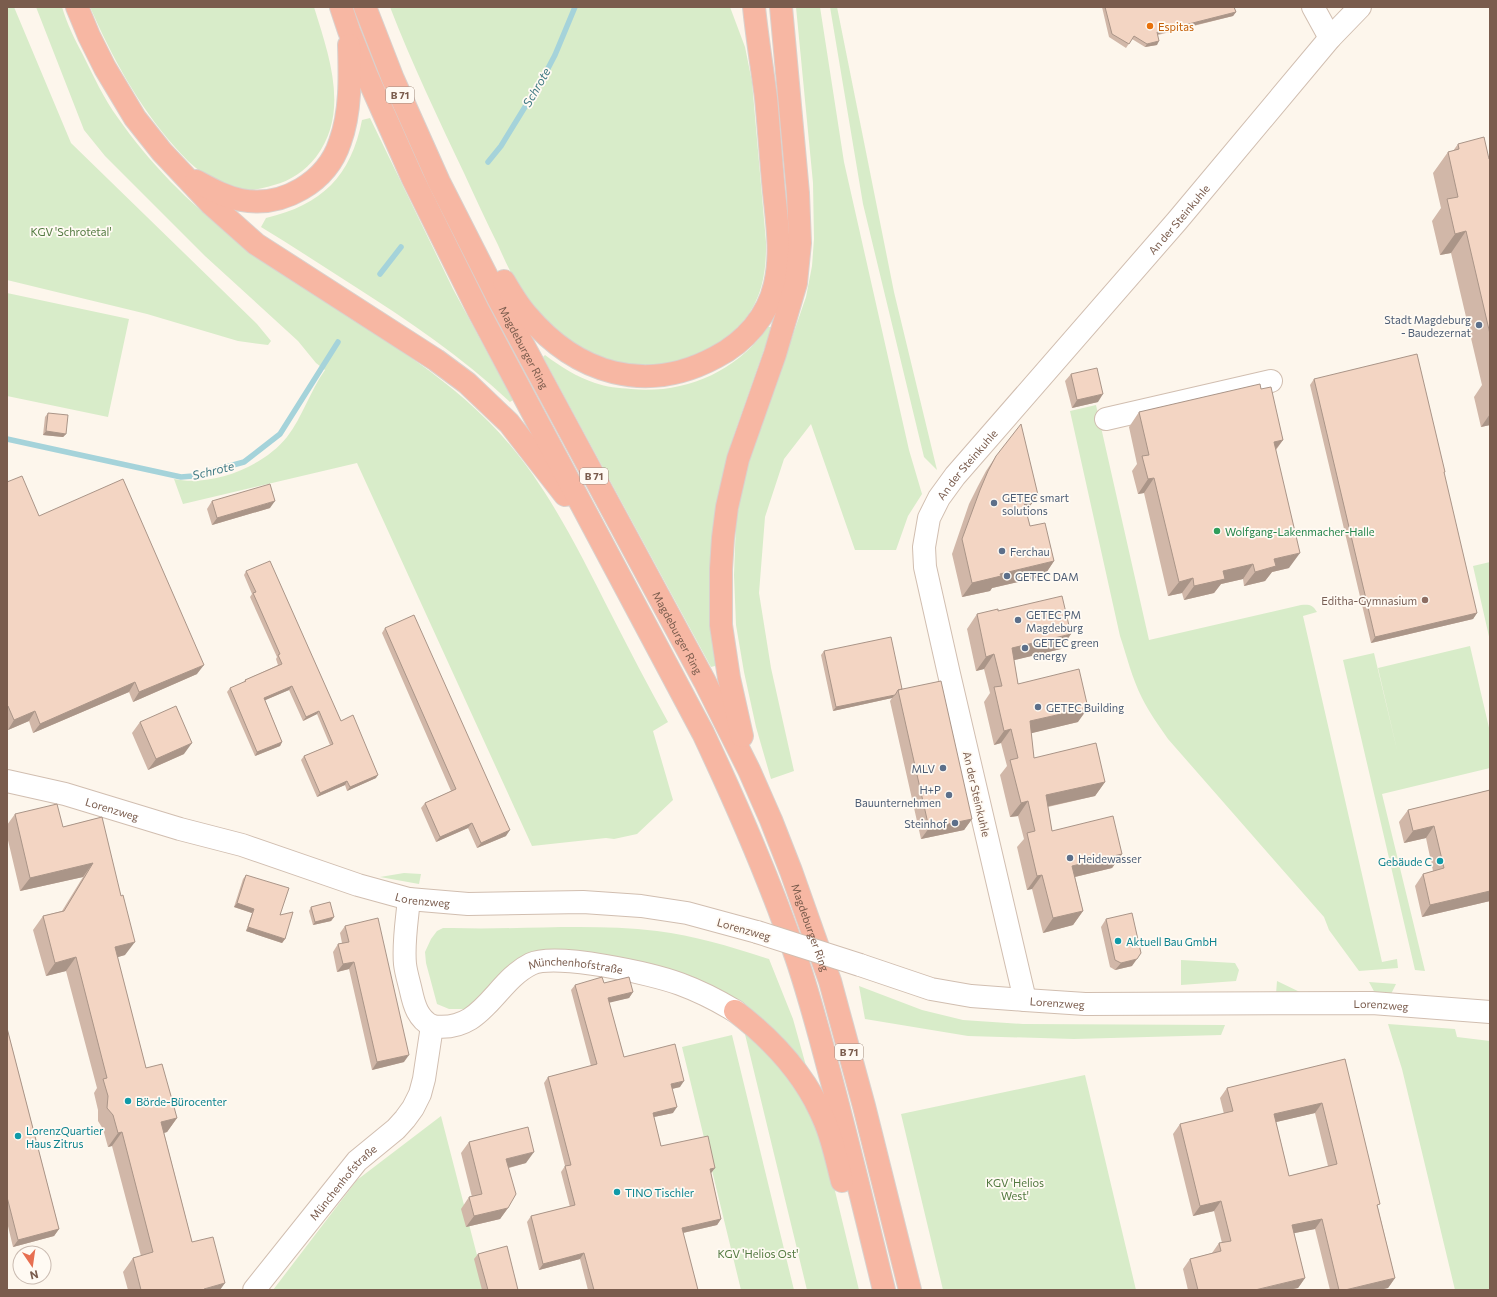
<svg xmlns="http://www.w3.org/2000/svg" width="1497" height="1297" viewBox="0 0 1497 1297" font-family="Commissioner,sans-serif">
	<rect width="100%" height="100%" fill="#fdf6ec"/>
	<path fill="#d8ecc9" d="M7,7H14L71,143L257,324L271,341L268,345L238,341L147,314L7,280Z
		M36,7H62C67,24 75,40 83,55C94,77 104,99 118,118C148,161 190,205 232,235C284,273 339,307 391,344C427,368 458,391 489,422C542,475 576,545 610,612C629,649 648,686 668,722L653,731L673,800L637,834L614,839L606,838L532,846L357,463L183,504L174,479C212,487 263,467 287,437C303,416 310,391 325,370L316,363L298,341L205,256L105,156L84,130Z
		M90,7H314C329,56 350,112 316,157C305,171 290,181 274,185C249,192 245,193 222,182C216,179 208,177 203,173C192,166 183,156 174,146C138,105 112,57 90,7Z
		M390,7H730L745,47L752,82L766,242C767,293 752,325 706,350C637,387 563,352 522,292C513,278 505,261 498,245C486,221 475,197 464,173C438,118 412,64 390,7Z
		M796,7H820L844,162L909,450L922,494L908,516L896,550H855L811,424L784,459L765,517L759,593L771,668L794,771L771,779L756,727L744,672L736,625L734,575L736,522L745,473L806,297L812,266L814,239L813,183Z
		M830,7H837L894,292L937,470L924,457L863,204Z
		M370,118L453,289L513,400L510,402C462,357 409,321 354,286C323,266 292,246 261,227L266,218C322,205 351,176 362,120Z
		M7,293L129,319L108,417L7,396Z
		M768,327H772L734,435L725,468L716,665L715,666L711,667L543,357L545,355C561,367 577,377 595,383C606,387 619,388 631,389C685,394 736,372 768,327Z
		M1096,405L1149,640L1301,605C1309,604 1313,605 1317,612L1303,616L1382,962L1397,959L1398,968L1359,971L1329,930L1324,917L1168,739C1159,726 1149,712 1142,698C1132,678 1127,657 1120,636L1070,411Z
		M1490,562V641L1473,566Z
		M1470,646L1490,732V768L1382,794L1425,971L1415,970L1343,660L1374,653L1398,754L1378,668Z
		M404,873L421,874L419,884L380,877Z
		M453,928C521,930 590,923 657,931C696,936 732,947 769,959L793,1019L808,1073L759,1019L557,951L465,1009H449L437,1004L426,963L425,952L431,939L437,931L443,928Z
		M1181,960L1235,963L1239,970L1236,981L1181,985Z
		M1277,981L1304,994H1276Z
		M1369,982L1396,984L1390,996L1376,995Z
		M859,986L922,1010L963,1020L1023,1024L1225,1025L1221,1035L1074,1039L968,1036L865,1019Z
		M1388,1024L1455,1029L1457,1037L1490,1041V1290H1455L1402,1069Z
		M743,1026L781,1067L805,1103L820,1139L828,1162L859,1290H807Z
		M732,1035L794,1290H741L682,1047Z
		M1085,1075L1136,1290H943L901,1114Z
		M441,1116L486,1290H273L357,1180Z"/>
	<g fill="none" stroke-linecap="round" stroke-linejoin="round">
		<path stroke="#a5d3da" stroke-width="5.5" d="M488,162L501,146L544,76L555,55L575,7
			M380,274L401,247
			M7,439L181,477L193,476L244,462L280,434L338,342"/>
		<g stroke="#d1beb0" stroke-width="24">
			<g id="minor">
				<path d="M1313,7L1330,38"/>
				<path d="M1106,419L1271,381"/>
				<path id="s1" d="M7,781L65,794L180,829L242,845L358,885L409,899L468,904L583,902L641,906L687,913L757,932"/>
				<path id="s2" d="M860,965L931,989L971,996L1025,1000L1085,1004L1372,1003L1490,1012"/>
				<path id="s3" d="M1025,1000L949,674L925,567L924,547L929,518L939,498L955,476L1177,221L1330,38L1360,7"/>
				<path id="s4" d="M432,1026C483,1034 494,982 531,964C556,952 653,974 680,984C699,991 717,1000 735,1011"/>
				<path id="s5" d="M254,1290L357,1161L396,1129L405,1119L413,1108L420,1094L424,1079L432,1026C418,1019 414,1005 411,991C409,982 406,973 405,964C403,943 407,920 409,899"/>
			</g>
		</g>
		<g stroke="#dad1cd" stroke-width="24">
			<g id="highway">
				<path d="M77,7L89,36L105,68L135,118L162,152L211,204L256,244L436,360L467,383L509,423L565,495"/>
				<path d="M341,7L349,31L367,76L413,179L478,310L703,733C737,805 769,878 795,954C808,991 818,1029 828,1067C848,1141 866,1216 884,1290"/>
				<path id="s6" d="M365,7L393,79L439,182L499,300L705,682L749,770L771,820L791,871L830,981L864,1106L910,1290"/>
				<path d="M196,181C211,189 225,197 241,200C283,208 327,182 340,142C351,112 350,77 349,45"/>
				<path d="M504,281C511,293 518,305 527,315C577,374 646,395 716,357C745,342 768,316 775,284C782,254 777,222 774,192C771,161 769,129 766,98C762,67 757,37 754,7"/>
				<path d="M742,736L729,678L721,625V569L723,538L727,507L738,459L775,354L796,283L800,243L798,193L781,7"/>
				<path d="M735,1011C773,1040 807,1077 825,1122C833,1141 837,1162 842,1181"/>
			</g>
		</g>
		<use href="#minor" stroke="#fff" stroke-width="22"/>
		<use href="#highway" stroke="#f7b7a3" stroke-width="22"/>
		<g stroke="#d1beb0" stroke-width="24" stroke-linecap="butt">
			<path id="minor-bridge" d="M757,932L860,965"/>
		</g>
		<use href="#minor-bridge" stroke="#fff" stroke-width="22"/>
	</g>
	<path fill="#d1b7a8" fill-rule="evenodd" d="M1102,7H1234L1236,12L1233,16L1158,35L1157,45L1145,47L1132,39L1126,48L1109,37Z
		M1458,144L1490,159V425L1481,427L1474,397L1482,385L1451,253L1440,255L1432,221L1441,208L1433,173L1448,152L1453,151Z
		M1071,374L1098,402L1072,408L1065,381Z
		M1314,379L1477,613L1473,619L1371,643L1310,385Z
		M1261,389L1283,440L1276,450L1289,568L1272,572L1265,581L1244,586L1243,579L1221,584L1214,593L1184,600L1182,593L1168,596L1144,493L1138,494L1132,471L1137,464L1129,427L1139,412Z
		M48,413L66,434L63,437L43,435L45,417Z
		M996,456L1038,495L1027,510H1026L1030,526L1054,561L1044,576L992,588L990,591L962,597L952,554L969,504L978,486L986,471Z
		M7,482L39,516L197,674L133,702L129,692L33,733L29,721L8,730L7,728Z
		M212,501L270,508L212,525L207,509Z
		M246,571L341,721L376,778L347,791L345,785L317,797L301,760L304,756L330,745L317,714L303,721L289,690L265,700L282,742L280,746L255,756L227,692L230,688L243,683L245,680L278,665L276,659L277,657L250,597L252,594L244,575Z
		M998,611L1061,649L1014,660L1018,684L1078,722L1031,733L1034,758L1105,782L1095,796L1048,807L1052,831L1122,854L1112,868L1075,877L1083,911L1073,925L1043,933L1032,889L1027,890L1017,847L1024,839L1018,816L1010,817L1000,775L1007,766L1001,743L994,745L984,702L990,693L984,669L976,671L967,629L977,614Z
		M385,628L506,836L477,848L468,828L436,842L421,808L425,803L451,791L382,633Z
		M824,651L902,689L972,819L964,830L921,839L890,701L892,698L833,711L821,655Z
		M140,722L184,754L148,770L132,733Z
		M1490,790V901L1422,917L1415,886L1423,874L1433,871L1426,838L1404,843L1399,822L1408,810Z
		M15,814L63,827L102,817L125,955L117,957L146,1068L177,1118L167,1132L164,1133L192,1242L220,1290H128L123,1272L133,1258L141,1256L112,1146L108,1147L103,1129L98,1121V1110L94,1093L97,1088L66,971L46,976L33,930L43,916L62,911L83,877L20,891L7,836V825Z
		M246,875L280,915L285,939L282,943L246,931L252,913L234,907L243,879Z
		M311,907L334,917L331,921L313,925L309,911Z
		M1106,919L1132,966L1115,970L1110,967L1101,927Z
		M345,926L404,1062L372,1070L349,969L337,972L333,952L338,944L342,943L340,933Z
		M604,983L633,992L629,998L609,1002L624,1057L680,1087L672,1089L673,1113L654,1117L661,1146L715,1168L711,1173L721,1219L717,1225L683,1233L698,1290H588L580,1259L539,1270L527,1222L531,1216L570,1207L561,1172L565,1166L544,1083L548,1077L591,1066L571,990L575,985Z
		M7,1028L59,1229L54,1236L13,1247L7,1222Z
		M1345,1059L1378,1208L1395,1278L1388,1288L1379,1290H1330L1315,1229L1294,1233L1305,1278L1298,1288L1288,1290H1188L1183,1269L1190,1259L1212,1253L1219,1243H1222L1214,1211L1193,1216L1173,1134L1180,1124L1224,1114L1220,1098L1227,1088ZM1315,1113L1328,1166L1289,1176L1276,1122Z
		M469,1142L526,1163L509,1168L508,1208L500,1219L466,1227L461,1209L469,1197H472L461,1153Z
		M478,1254L518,1290H482L474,1259Z"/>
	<path fill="#aa9588" d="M1236,12L1233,16L1154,35L1157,32Z
		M1159,41L1157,45L1145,47L1147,44Z
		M1466,231L1451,253L1440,255L1455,234Z
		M1103,394L1098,402L1072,408L1077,400Z
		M1490,414V425L1481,427Z
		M46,431L66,434L63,437L43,435Z
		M1283,440L1272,454L1274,442Z
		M1154,478L1144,493L1138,494L1148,479Z
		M1038,495L1027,510L1012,514L1023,499Z
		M275,501L270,508L212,525L217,518Z
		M1300,553L1289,568L1272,572L1265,581L1244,586L1255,572L1274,559Z
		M1054,561L1044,576L992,588L990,591L962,597L972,583L1000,574Z
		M1253,564L1243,579L1221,584L1214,593L1184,600L1194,586L1223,571Z
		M1193,578L1182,593L1168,596L1179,582Z
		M1477,613L1473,619L1371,643L1375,637Z
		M1071,634L1061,649L1002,663L1012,648Z
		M994,654L984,669L976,671L986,657Z
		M204,665L197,674L133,702L139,692Z
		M135,682L129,692L33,733L40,724Z
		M292,686L289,690L261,702L264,698Z
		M895,695L892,698L833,711L836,707Z
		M1088,708L1078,722L1020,736L1030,721Z
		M35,711L29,721L8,730L14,720Z
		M319,711L317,714L303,721L306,717Z
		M1011,729L1001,743L994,745L1004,731Z
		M282,742L280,746L255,756L257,752Z
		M192,743L184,754L148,770L156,759Z
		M378,775L376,778L347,791L350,787Z
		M347,781L345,785L317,797L320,793Z
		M1105,782L1095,796L1036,809L1046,795Z
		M1028,801L1018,816L1010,817L1021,803Z
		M972,819L964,830L921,839L929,828Z
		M472,823L468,828L436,842L440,837Z
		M1434,826L1426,838L1404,843L1413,831Z
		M510,830L506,836L477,848L481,843Z
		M1122,854L1112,868L1062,880L1072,866Z
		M93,863L83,877L20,891L30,878Z
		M1042,875L1032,889L1027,890L1037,876Z
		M1490,891V901L1422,917L1430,905Z
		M237,903L254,909L252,913L234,907Z
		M1083,911L1073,925L1043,933L1053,918Z
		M334,917L331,921L313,925L315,922Z
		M248,927L285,939L282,943L246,931Z
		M135,942L125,955L105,961L115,947Z
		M76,957L66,971L46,976L55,963Z
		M1137,959L1132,966L1115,970L1121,963Z
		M354,962L349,969L337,972L343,964Z
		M633,992L629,998L604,1004L608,998Z
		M409,1055L404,1062L372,1070L377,1062Z
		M684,1081L680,1087L667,1090L671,1084Z
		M1322,1103L1315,1113L1268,1124L1274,1114Z
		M677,1107L673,1113L649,1118L653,1113Z
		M177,1118L167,1132L152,1136L161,1122Z
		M122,1132L112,1146L108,1147L118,1133Z
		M534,1152L526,1163L499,1170L506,1159Z
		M715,1168L711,1173L710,1169Z
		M1221,1201L1214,1211L1193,1216L1200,1206Z
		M508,1208L500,1219L466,1227L474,1216Z
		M721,1219L717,1225L678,1234L682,1228Z
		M1322,1219L1315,1229L1285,1235L1292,1225Z
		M59,1229L54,1236L13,1247L18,1240Z
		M584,1253L580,1259L539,1270L543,1264Z
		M1305,1278L1298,1288L1288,1290H1255Z
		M1395,1278L1388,1288L1379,1290H1345Z
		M225,1283L220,1290H203L204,1289Z"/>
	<path fill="#f3d5c3" stroke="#aa9588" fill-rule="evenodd" d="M1105,7H1234L1236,12L1157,32L1159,41L1147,44L1134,36L1129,44L1112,34Z
		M1484,137L1489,159H1490V334L1466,231L1455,234L1447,199L1458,197L1448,152L1459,149L1458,144Z
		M1417,354L1445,472H1444L1477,613L1375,637L1314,379Z
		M1097,368L1103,394L1077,400L1071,374Z
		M1260,384L1261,389L1271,387L1283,440L1274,442L1300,553L1274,559L1276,566L1255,572L1253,564L1223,571L1225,579L1194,586L1193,578L1179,582L1154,478L1148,479L1142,456L1149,455L1139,412Z
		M48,413L68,415L66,434L46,431Z
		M1021,424L1038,495L1023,499L1030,526L1045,523L1054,561L1000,574L1001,576L972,583L962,539L980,490L988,471L996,456Z
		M22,476L39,516L123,479L204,665L139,692L135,682L40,724L35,711L14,720L8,706H7V482Z
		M270,484L275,501L217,518L212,501Z
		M270,561L341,721L353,715L378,775L350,787L347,781L320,793L304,756L333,744L319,711L306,717L292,686L264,698L282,742L257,752L230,688L246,681L245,680L282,664L278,655L280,654L253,593L256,592L246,571Z
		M1062,596L1071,634L1012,648L1018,684L1079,669L1088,708L1030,721L1034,758L1096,743L1105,782L1046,795L1052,831L1113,816L1122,854L1072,866L1083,911L1053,918L1042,875L1037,876L1027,833L1035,831L1028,801L1021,803L1010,760L1018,758L1011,729L1004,731L994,687L1002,686L994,654L986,657L977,614L998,609V611Z
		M414,615L510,830L481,843L472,823L440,837L425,803L456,789L385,628Z
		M891,637L902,689L898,690L895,695L836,707L824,651Z
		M941,681L972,819L929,828L898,690Z
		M176,706L192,743L156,759L140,722Z
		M1490,790V891L1430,905L1423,874L1444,868L1434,826L1413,831L1408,810Z
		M57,804L63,827L102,817L121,896L123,895L135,942L115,947L146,1068L162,1064L171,1096L177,1118L161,1122L192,1242L213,1237L225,1283L204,1289L203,1290H141L133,1258L153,1252L122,1132L118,1133L113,1115L107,1108L108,1096L103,1079L107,1078L76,957L55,963L43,916L64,911L93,863L30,878L15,814Z
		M246,875L289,888L280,915L293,912L285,939L248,927L254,909L237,903Z
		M330,902L334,917L315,922L311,907Z
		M1132,913L1141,953L1137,959L1121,963L1115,960L1106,919Z
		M378,918L409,1055L377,1062L354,962L343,964L338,944L349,942L345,926Z
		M602,977L604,983L629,977L633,992L608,998L624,1057L675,1044L684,1081L671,1084L677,1107L653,1113L661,1146L708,1136L715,1168L710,1169L721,1219L682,1228L698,1290H594L584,1253L543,1264L531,1216L575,1205L565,1166L571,1165L548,1077L597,1064L575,985Z
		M7,1028L59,1229L18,1240L7,1197Z
		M1345,1059L1380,1204L1377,1205L1395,1278L1345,1290H1339L1322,1219L1292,1225L1305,1278L1255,1290H1198L1190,1259L1221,1251L1219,1243L1231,1241L1221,1201L1200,1206L1180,1124L1233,1111L1227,1088ZM1322,1103L1337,1164L1289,1176L1274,1114Z
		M528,1127L534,1152L506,1159L516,1194L508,1208L474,1216L469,1197L482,1194L469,1142Z
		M507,1246L518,1290H488L478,1254Z"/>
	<circle fill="#e8710a" stroke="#fffaf3" stroke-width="1.5" cx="1150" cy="26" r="4"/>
	<g fill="#5c6f8a" stroke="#fffaf3" stroke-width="1.5">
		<circle cx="1479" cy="325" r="4"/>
		<circle cx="994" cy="503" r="4"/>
		<circle cx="1002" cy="551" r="4"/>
		<circle cx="1007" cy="576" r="4"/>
		<circle cx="1018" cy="620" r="4"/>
		<circle cx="1025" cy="648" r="4"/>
		<circle cx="1038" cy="707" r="4"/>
		<circle cx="943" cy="768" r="4"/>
		<circle cx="949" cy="795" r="4"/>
		<circle cx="955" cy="823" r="4"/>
		<circle cx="1070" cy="858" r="4"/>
	</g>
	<circle fill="#2e9e5b" stroke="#fffaf3" stroke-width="1.5" cx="1217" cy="531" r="4"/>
	<circle fill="#8d6e63" stroke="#fffaf3" stroke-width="1.5" cx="1425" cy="600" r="4"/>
	<g fill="#0f9aa8" stroke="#fffaf3" stroke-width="1.5">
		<circle cx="1440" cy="861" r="4"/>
		<circle cx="1118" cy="941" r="4"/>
		<circle cx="128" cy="1101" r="4"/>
		<circle cx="18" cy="1136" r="4"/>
		<circle cx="617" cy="1192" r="4"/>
	</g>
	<g text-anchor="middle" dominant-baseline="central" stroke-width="3.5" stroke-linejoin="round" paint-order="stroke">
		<g fill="#fffaf3" stroke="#a28b7f" stroke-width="1">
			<rect x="386" y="87" width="28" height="16" rx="3"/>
			<rect x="580" y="468" width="28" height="16" rx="3"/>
			<rect x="835" y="1044" width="28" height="16" rx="3"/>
		</g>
		<g font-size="10" font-weight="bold" fill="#7a5c4d">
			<text x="400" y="95">B 71</text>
			<text x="594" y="476">B 71</text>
			<text x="849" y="1052">B 71</text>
		</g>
		<g font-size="11" fill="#c56008" stroke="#fffaf3" text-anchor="start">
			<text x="1158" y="26">Espitas</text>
		</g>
		<g font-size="11" fill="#7a5c4d" stroke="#fffaf3">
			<text stroke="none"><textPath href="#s3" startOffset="884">An der Steinkuhle</textPath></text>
			<text stroke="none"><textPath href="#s6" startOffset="376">Magdeburger Ring</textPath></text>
			<text stroke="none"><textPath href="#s3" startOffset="560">An der Steinkuhle</textPath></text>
			<text stroke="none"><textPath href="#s6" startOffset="700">Magdeburger Ring</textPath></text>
			<text transform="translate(977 794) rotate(77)">An der Steinkuhle</text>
			<text stroke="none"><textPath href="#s1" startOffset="109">Lorenzweg</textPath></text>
			<text stroke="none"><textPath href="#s1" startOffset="433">Lorenzweg</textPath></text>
			<text stroke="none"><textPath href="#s6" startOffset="1024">Magdeburger Ring</textPath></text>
			<text transform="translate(744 929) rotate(16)">Lorenzweg</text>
			<text stroke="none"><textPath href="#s4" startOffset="167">Münchenhofstraße</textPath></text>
			<text stroke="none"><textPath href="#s2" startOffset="202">Lorenzweg</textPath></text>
			<text stroke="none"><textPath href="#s2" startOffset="526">Lorenzweg</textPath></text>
			<text stroke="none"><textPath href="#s5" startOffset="140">Münchenhofstraße</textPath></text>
		</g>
		<g font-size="11" fill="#537a41" stroke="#fffaf3">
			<text x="71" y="231">KGV 'Schrotetal'</text>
			<text x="1015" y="1182">KGV 'Helios<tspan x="1015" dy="13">West'</tspan></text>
			<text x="758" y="1253">KGV 'Helios Ost'</text>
		</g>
		<g font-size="11" fill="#4e5e75" stroke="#fffaf3" text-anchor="start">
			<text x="1471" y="319" text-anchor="end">Stadt Magdeburg<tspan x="1471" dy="13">- Baudezernat</tspan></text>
			<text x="1002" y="497">GETEC smart<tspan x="1002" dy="13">solutions</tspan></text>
			<text x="1010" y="551">Ferchau</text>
			<text x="1015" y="576">GETEC DAM</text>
			<text x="1026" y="614">GETEC PM<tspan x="1026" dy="13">Magdeburg</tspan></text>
			<text x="1033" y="642">GETEC green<tspan x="1033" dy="13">energy</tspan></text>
			<text x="1046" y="707">GETEC Building</text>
			<text x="935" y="768" text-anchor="end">MLV</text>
			<text x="941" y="789" text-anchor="end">H+P<tspan x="941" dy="13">Bauunternehmen</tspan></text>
			<text x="947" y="823" text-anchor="end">Steinhof</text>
			<text x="1078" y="858">Heidewasser</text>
		</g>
		<g font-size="11" fill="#27864d" stroke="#fffaf3" text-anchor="start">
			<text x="1225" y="531">Wolfgang-Lakenmacher-Halle</text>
		</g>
		<g font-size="11" fill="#785e54" stroke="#fffaf3" text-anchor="end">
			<text x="1417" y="600">Editha-Gymnasium</text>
		</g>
		<g font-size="11" fill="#0d838f" stroke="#fffaf3" text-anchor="start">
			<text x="1432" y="861" text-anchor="end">Gebäude C</text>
			<text x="1126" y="941">Aktuell Bau GmbH</text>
			<text x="136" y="1101">Börde-Bürocenter</text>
			<text x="26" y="1130">LorenzQuartier<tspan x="26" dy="13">Haus Zitrus</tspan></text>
			<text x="625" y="1192">TINO Tischler</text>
		</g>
		<g font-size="12" font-style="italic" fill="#437c86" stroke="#fffaf3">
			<text transform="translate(536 87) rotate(-60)">Schrote</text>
			<text transform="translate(213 470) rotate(-14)">Schrote</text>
		</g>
	</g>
	<rect width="1497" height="1297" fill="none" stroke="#7a5c4d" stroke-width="16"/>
	<g transform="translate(32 1265) rotate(167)"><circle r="19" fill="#fffaf3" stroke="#cabbb1"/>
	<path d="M0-3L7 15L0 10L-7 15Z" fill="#e76f51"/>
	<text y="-6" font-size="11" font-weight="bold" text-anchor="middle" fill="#7a5c4d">N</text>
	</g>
</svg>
